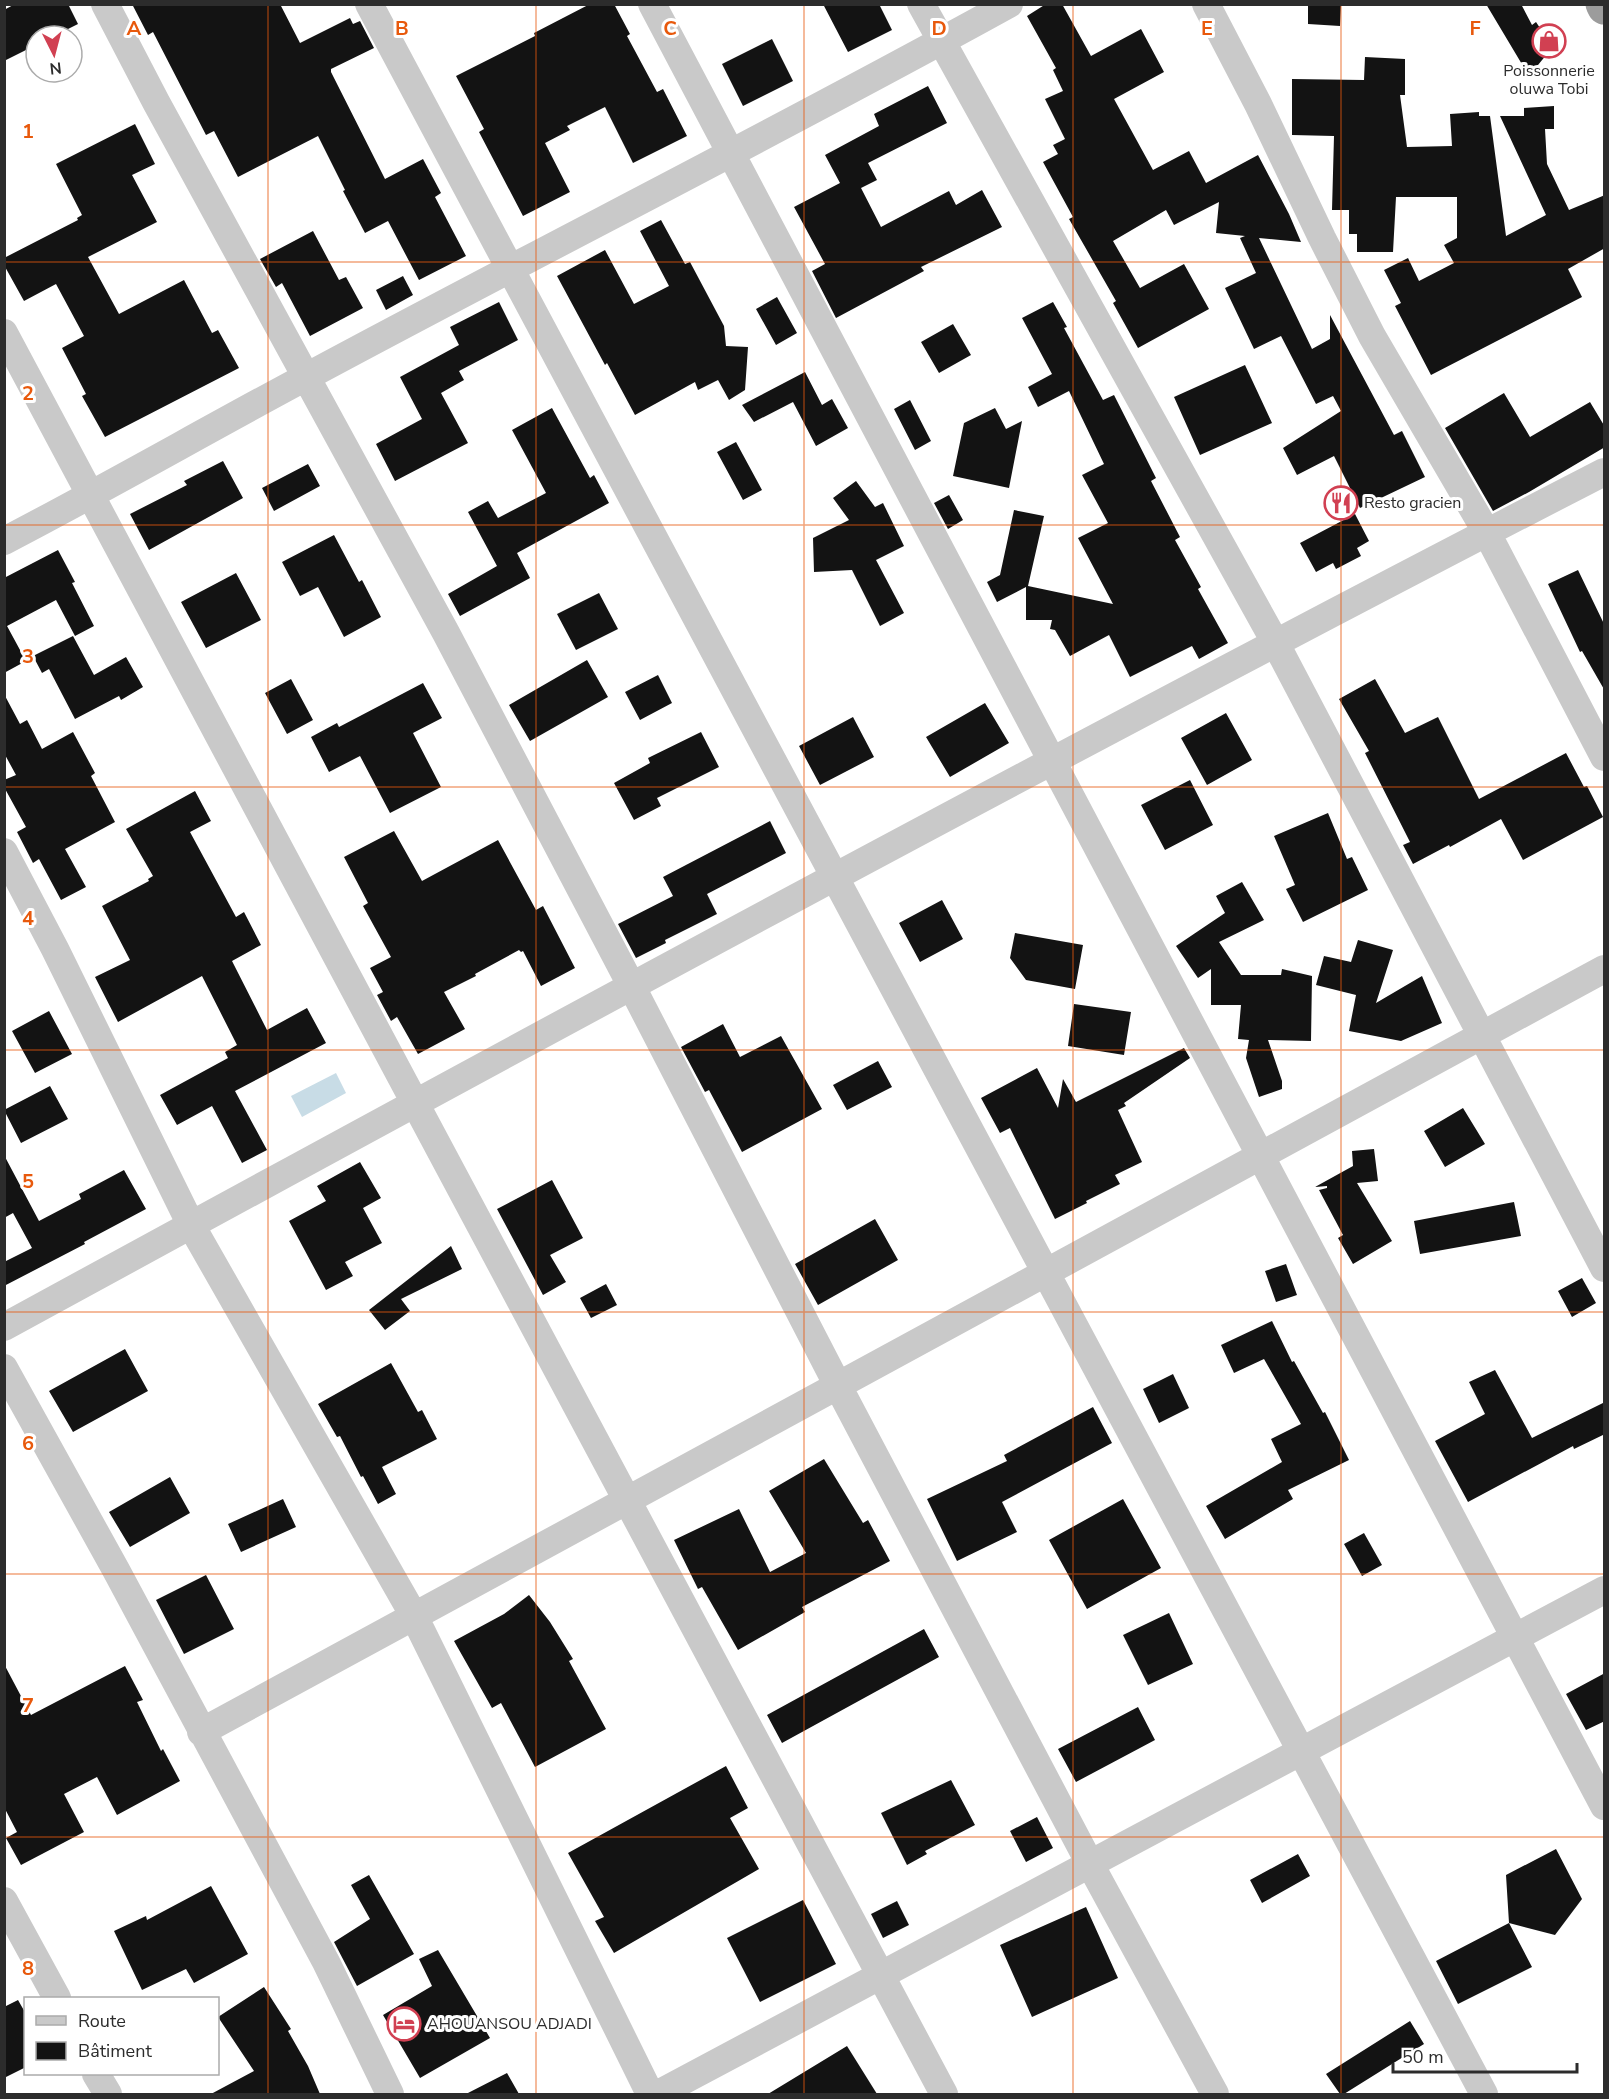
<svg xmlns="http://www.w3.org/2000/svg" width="1609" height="2099" viewBox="0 0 1609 2099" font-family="'Nunito Sans',sans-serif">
	<rect width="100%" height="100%" fill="#fff"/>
	<path fill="#c8dce6" d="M336,1073L346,1093L302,1117L291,1096Z"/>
	<path fill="#131313" d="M15,4H68L78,24L54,36H36V45L4,61V10Z
		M132,4H280L300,43L350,18L353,24L360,21L374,48L331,69V72L385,179L423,159L441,193L435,197L466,256L419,280L388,221L365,233L343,191L345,190L318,136L238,177L214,131L206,135L153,32L148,35Z
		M590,4H614L630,34L627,36L657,92L663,89L687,136L633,163L605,107L567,126L570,130L545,143L570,192L523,216L479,132L484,129L456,76L535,36L534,33Z
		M823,4H879L892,30L848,52Z
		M1046,4H1062L1091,56L1141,29L1164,72L1114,99L1153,170L1189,151L1206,183L1258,155L1289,214L1301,242L1259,238L1312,349L1330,339V315L1394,435L1402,431L1425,477L1360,508L1334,456L1297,475L1283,448L1341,411L1333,396L1316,404L1281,336L1254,349L1225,288L1256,273L1240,238L1245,236L1216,233L1219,202L1174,225L1166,210L1113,241L1140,288L1184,264L1209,309L1138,348L1113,303L1116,301L1069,219L1073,217L1043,162L1058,154L1053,145L1065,139L1045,99L1063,91L1053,70L1056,68L1027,16Z
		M1308,4H1341L1340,26L1308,24Z
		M1486,4H1521L1532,25L1536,22L1542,31L1556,43L1529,76Z
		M772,39L793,81L743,106L722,64Z
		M1365,57L1405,59V95H1400L1407,147L1452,146L1450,114L1479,112V116H1490L1506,236L1546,215L1500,116H1524V108L1554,106V129H1545L1547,164L1569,210L1605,195V248L1568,269L1582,297L1431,375L1395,306L1401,303L1384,270L1408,258L1419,281L1454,263L1444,245L1457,238V197H1396L1393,252H1357V234H1349V210H1332L1334,136L1292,135V79L1364,80Z
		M928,86L947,123L868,163L877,180L861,188L881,227L949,191L956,205L982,190L1002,227L921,267L924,271L836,318L812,271L825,264L794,207L840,183L825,155L879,126L874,114Z
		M135,124L155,164L132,175L157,222L88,257L119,314L184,280L212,333L218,330L239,368L105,437L82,396L86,394L62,348L84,336L56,284L24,301L4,265V258L78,220L77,218L82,215L56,164Z
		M661,220L685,264L690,262L724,326L726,346L748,347L745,390L729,400L718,380L698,390L695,382L635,415L607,363L605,365L557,276L605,250L634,304L669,286L640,231Z
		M313,231L339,280L346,277L363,308L310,336L282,283L276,287L260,259Z
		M403,276L413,295L386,310L376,290Z
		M777,297L797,333L776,345L756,309Z
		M499,302L518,340L459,371L464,380L441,393L468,443L395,481L376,444L422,419L400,377L459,345L450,327Z
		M1053,302L1067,327L1064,328L1103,400L1114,395L1156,478L1151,481L1180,537L1175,540L1201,587L1198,589L1228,643L1199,659L1192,646L1130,677L1109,635L1070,656L1055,630L1050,629L1052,620H1026V587L997,602L987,582L1000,575L1014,510L1044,516L1028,586L1113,604L1078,538L1108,523L1082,475L1104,464L1069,391L1038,407L1028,387L1052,374L1022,318Z
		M953,324L971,355L939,373L921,342Z
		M1245,365L1272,423L1200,455L1174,397Z
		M805,372L822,405L832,399L848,428L816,446L793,402L754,422L742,405Z
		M1504,393L1530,437L1590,402L1605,427V447L1529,492L1493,511L1445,428Z
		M910,400L931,441L915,450L894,409Z
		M552,408L590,478L594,475L609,503L517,553L530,578L460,616L448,594L497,566L468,512L488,501L498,518L546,493L512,430Z
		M995,408L1006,429L1022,421L1009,488L953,476L964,423Z
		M736,442L762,490L743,500L717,452Z
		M223,461L243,498L149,550L130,514L187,485L184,481Z
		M308,464L320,486L274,511L262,488Z
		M856,481L875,507L883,503L904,546L876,560L904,613L880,626L852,570L814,572L813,538L849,520L833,498Z
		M949,495L963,520L948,529L934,503Z
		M1355,514L1369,541L1357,548L1361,556L1336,569L1333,563L1316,572L1300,543Z
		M334,535L359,582L362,580L381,617L344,637L318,587L300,596L282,562Z
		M58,550L75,582L72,583L94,626L75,636L56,600L7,626L26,661L4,673V578Z
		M1578,570L1605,626V691L1582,651L1580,652L1548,584Z
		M236,573L261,620L206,648L181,602Z
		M599,593L618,629L576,650L557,614Z
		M73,636L94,675L126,657L143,687L121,700L119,696L75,719L49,669L42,673L33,656Z
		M587,660L608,697L530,741L509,705Z
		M658,675L672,703L640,720L625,692Z
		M291,679L313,720L287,734L265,693Z
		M1375,679L1405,733L1438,717L1479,799L1566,753L1584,787L1587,786L1603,817L1523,860L1501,819L1450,847L1449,845L1413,864L1403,845L1410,842L1365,753L1369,751L1339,699Z
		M423,683L442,718L413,733L441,787L390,813L360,756L329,772L311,737L337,723L339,727Z
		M4,694L20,724L27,720L42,749L73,732L95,773L91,776L115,822L65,849L86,887L61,900L39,859L33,863L17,832L26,827L4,787V780L16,775L4,753Z
		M985,703L1009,743L950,777L926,737Z
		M1226,713L1252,760L1207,785L1181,738Z
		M853,717L874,757L820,785L799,746Z
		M701,732L719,767L657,798L661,806L634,820L614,783L650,763L648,758Z
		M1190,780L1213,825L1165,850L1141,805Z
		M195,791L211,821L190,832L236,917L244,912L261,945L232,961L267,1030L307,1008L326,1043L235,1091L267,1150L242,1163L212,1106L177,1125L160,1095L228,1058L225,1052L237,1045L202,976L118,1022L95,977L130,960L102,906L149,881L148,879L153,876L126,829Z
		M1328,813L1347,859L1352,857L1368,890L1303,922L1286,889L1295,885L1274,836Z
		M770,821L786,853L707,894L717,914L665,940L666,943L636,958L618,924L673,896L663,877Z
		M394,831L422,881L498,840L536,910L543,906L575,968L541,986L523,951L521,952L519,950L475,974L476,976L444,992L465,1029L418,1054L397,1017L391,1021L377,995L383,992L370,968L391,957L363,906L368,903L344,857Z
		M1242,882L1264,920L1219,942L1241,975H1281L1282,969L1312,976L1311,1041L1268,1040L1282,1081V1089L1259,1097L1246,1058L1249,1040L1238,1039L1241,1005H1211V969L1198,978L1176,946L1225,913L1216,896Z
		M942,900L963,939L920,962L899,923Z
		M1015,933L1083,945L1075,989L1026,980L1010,958Z
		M1358,940L1393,950L1376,1003L1422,976L1442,1023L1401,1041L1349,1031L1356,995L1316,985L1324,956L1351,962Z
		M1074,1004L1131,1012L1124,1055L1068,1046Z
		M49,1011L72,1054L35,1073L12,1031Z
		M723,1024L740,1057L781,1036L822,1109L742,1152L709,1090L705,1092L681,1047Z
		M1184,1048L1190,1058L1124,1103L1126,1106L1118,1110L1142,1162L1115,1175L1120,1184L1086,1201L1087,1203L1055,1219L1010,1128L1000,1133L981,1098L1037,1068L1058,1108L1063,1079L1076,1102Z
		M878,1061L892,1087L847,1110L833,1085Z
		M50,1086L68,1119L21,1143L4,1110Z
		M1463,1108L1485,1144L1445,1167L1424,1131Z
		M1374,1149L1378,1181L1357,1183L1392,1241L1353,1264L1338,1238L1343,1235L1319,1190L1327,1188V1186L1315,1187L1353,1166L1352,1151Z
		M4,1155L39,1221L81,1199L79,1194L124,1170L146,1209L84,1242L85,1244L4,1286V1262L32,1248L13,1213L4,1218Z
		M360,1162L381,1198L363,1208L382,1243L345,1262L353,1276L326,1290L289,1221L326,1201L317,1186Z
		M552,1180L583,1238L550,1255L566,1282L543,1295L497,1209Z
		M1514,1202L1521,1236L1420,1254L1414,1221Z
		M875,1219L898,1260L818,1305L795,1264Z
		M451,1246L462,1269L401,1299L410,1311L385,1330L369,1310Z
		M1286,1264L1297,1295L1276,1302L1265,1271Z
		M1582,1278L1596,1303L1572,1317L1558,1291Z
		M606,1284L617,1305L591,1318L580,1298Z
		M1272,1321L1292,1362L1294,1361L1323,1413L1325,1412L1349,1460L1288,1490L1293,1499L1225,1539L1206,1506L1282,1462L1271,1439L1301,1424L1264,1359L1234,1373L1221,1345Z
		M125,1349L148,1391L73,1432L49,1391Z
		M391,1363L418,1412L422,1410L437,1439L382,1467L396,1494L378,1504L363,1476L361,1477L340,1436L337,1437L318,1404Z
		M1495,1370L1532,1438L1605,1402V1434L1574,1449L1573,1446L1468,1502L1435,1441L1485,1414L1469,1382Z
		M1173,1374L1189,1408L1159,1423L1143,1389Z
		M1093,1407L1112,1443L1002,1502L1017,1532L957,1561L927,1499L1007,1461L1004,1455Z
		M824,1459L863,1523L868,1520L890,1561L802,1607L805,1612L738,1650L702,1587L698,1589L674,1540L739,1509L770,1572L806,1553L769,1491Z
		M170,1477L190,1513L130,1547L109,1512Z
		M283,1499L296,1527L241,1552L228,1524Z
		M1123,1499L1161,1568L1087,1609L1049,1540Z
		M1364,1533L1382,1565L1362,1576L1344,1544Z
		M206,1575L234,1629L184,1654L156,1600Z
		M529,1595L550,1622L573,1659L569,1661L606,1729L535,1767L501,1703L492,1708L454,1641L504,1614Z
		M1169,1613L1193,1664L1148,1685L1123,1635Z
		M924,1629L939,1657L782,1743L767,1715Z
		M4,1664L31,1715L125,1666L143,1700L137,1702L161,1751L163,1749L180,1781L117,1815L97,1777L64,1794L84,1832L21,1865L6,1838L17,1832L4,1807Z
		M1605,1673V1721L1586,1730L1566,1694Z
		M1138,1707L1155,1740L1076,1782L1058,1749Z
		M726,1766L748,1808L730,1818L759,1869L614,1953L595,1921L604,1917L568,1853Z
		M951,1780L975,1825L925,1851L927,1854L907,1865L881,1813Z
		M1037,1817L1053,1848L1026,1862L1010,1831Z
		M1556,1849L1582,1899L1555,1935L1509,1923L1506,1875Z
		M1298,1854L1310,1876L1262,1903L1250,1880Z
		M369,1875L414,1954L357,1986L334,1942L370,1919L351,1885Z
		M211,1886L248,1954L194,1983L186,1969L142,1990L114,1931L146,1916L147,1920Z
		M803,1900L836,1964L760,2002L727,1938Z
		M897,1901L909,1925L883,1938L871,1914Z
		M1086,1907L1118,1978L1032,2017L1000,1945Z
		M1509,1923L1532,1967L1458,2004L1436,1961Z
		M438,1950L490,2038L420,2078L383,2015L432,1986L419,1959Z
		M264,1987L291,2029L288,2031L308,2066L320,2094H211L254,2071L218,2017Z
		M18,2000L26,2014V2067L4,2078V2007Z
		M1410,2021L1424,2044L1344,2094H1340L1326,2074Z
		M847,2046L877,2094H768Z
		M507,2073L519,2094H466Z"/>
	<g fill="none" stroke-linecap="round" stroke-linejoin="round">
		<path stroke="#c9c9c9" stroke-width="28" d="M105,4L156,102L446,633L632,987L838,1386L1090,1864L1215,2094
			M369,4L1484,2094
			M652,4L1604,1806
			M921,4L1275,642L1604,1268
			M1206,4L1258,104L1322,238L1372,336L1487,533L1604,757
			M4,333L944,2094
			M4,541C106,488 205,431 306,377C540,251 777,132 1009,4
			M4,852L55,949L191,1225L414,1616L650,2094
			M4,1327C535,1037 1067,749 1604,472
			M4,1368L116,1570L326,1962L390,2094
			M201,1732L1604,969
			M4,1901L57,1998
			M96,2074L108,2094
			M658,2094L1604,1590"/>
		<path stroke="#9c9c9c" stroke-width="33" d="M1602,4L1604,8"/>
	</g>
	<path fill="none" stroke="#e8590c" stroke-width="1.5" stroke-opacity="0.55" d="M268,4V2094M536,4V2094M804,4V2094M1073,4V2094M1341,4V2094M4,262H1604M4,525H1604M4,787H1604M4,1050H1604M4,1312H1604M4,1574H1604M4,1837H1604"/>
	<defs>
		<g id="shop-ring" transform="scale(1.725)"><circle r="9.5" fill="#fff" stroke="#d14052" stroke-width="1.5"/><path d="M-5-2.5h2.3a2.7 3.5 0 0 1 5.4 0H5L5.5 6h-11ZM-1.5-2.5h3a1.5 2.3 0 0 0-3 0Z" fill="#d14052"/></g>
		<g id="restaurant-ring" transform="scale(1.725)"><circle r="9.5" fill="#fff" stroke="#d14052" stroke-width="1.5"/><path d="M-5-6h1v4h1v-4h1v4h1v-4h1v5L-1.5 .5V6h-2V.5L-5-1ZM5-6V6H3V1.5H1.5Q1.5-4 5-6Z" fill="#d14052"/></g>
		<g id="hotel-ring" transform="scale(1.725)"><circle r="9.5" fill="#fff" stroke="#d14052" stroke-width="1.5"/><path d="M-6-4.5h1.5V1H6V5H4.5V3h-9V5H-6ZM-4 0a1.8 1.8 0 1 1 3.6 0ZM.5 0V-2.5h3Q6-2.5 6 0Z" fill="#d14052"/></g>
	</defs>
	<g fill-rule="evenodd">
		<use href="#shop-ring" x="1549" y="41"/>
		<use href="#restaurant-ring" x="1341" y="503"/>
		<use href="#hotel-ring" x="404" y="2024"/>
	</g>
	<g text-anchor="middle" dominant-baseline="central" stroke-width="6" stroke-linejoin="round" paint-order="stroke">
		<g font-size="16" fill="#2c2c2c" stroke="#fff" text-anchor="start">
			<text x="1549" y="71" text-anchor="middle">Poissonnerie<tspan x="1549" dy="18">oluwa Tobi</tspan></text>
			<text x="1364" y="503">Resto gracien</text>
			<text x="427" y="2024">AHOUANSOU ADJADI</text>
		</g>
	</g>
	<g font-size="20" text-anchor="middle" font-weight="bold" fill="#e8590c" stroke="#fff" stroke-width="6" stroke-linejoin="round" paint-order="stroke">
		<text x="134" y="35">A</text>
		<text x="402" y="35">B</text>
		<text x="670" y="35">C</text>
		<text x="939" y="35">D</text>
		<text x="1207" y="35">E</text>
		<text x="1475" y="35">F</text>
		<text x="28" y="138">1</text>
		<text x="28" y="400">2</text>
		<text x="28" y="663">3</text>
		<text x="28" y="925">4</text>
		<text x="28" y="1188">5</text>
		<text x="28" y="1450">6</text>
		<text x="28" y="1712">7</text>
		<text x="28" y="1975">8</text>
	</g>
	<rect width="1609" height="2099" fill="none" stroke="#2c2c2c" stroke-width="12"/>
	<rect x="24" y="1997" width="195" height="78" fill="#ffffff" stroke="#ababab" stroke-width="1.5"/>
	<rect x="36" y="2016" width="30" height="9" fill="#c9c9c9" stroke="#ababab" stroke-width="1.5"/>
	<text x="78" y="2027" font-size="18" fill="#2c2c2c">Route</text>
	<rect x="36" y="2042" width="30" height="18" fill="#131313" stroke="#ababab" stroke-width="1.5"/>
	<text x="78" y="2057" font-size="18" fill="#2c2c2c">Bâtiment</text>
	<g transform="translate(54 54) rotate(174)"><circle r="28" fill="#ffffff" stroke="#ababab" stroke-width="1.5"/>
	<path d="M0-4.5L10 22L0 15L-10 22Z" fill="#d14052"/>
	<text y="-9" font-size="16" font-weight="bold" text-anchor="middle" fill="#2c2c2c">N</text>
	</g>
	<path d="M1393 2063v9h184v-9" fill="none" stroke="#2c2c2c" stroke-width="3"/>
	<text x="1402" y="2063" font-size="18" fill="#2c2c2c" stroke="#ffffff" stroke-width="4.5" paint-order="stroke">50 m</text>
</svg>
